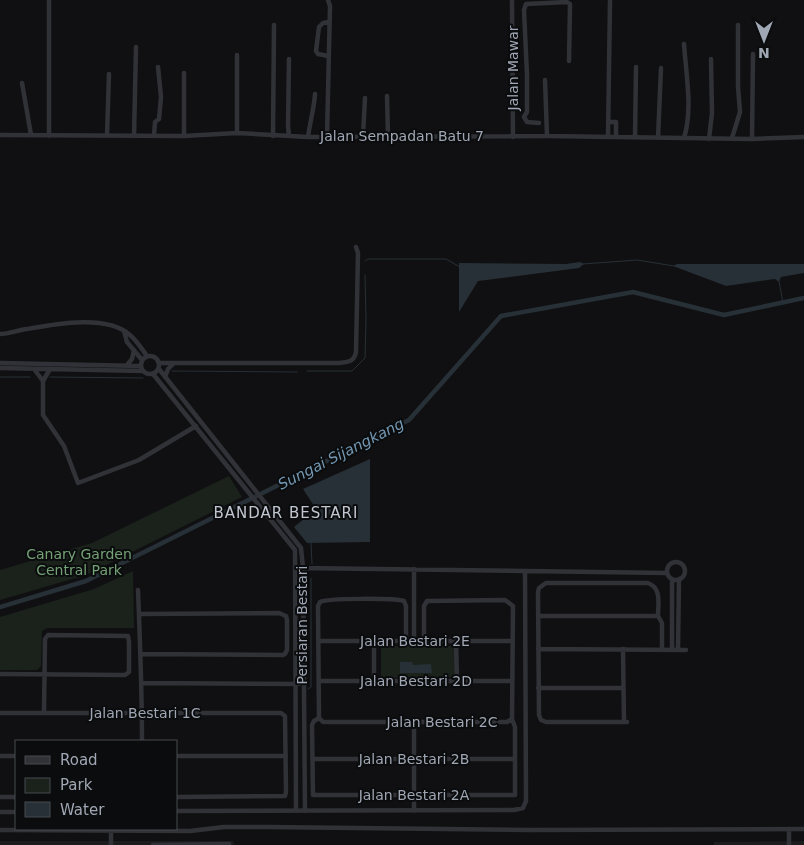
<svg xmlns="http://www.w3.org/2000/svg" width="804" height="845" viewBox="0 0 804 845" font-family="'DejaVu Sans',sans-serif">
	<rect width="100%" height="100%" fill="#101012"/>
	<path fill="#1c1c1f" d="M0,841H233L234,845H0Z
		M804,841V845H714V842Z"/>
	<path fill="#1a221b" d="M229,476L242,497L86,575L0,600V570L92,543Z
		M133,571L134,628H47L42,631L41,666L37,670H0V617L94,589Z
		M381,646H455V677L381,678Z"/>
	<path fill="#263036" d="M580,262L584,264L579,268L478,281L459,312V263L566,264Z
		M677,264H804V273L781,277L779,282L775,279L726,286L673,266Z
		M370,459V542L307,543L294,527L316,509L303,489Z
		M400,662H412L413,665L431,664L432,673H400Z"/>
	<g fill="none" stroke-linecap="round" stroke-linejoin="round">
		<path stroke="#263036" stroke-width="1" d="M365,261L368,259H446L460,267
			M583,264L637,260L674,266
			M779,281L783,303
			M172,371L297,372
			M307,371H352L365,358L366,320L365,275
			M0,377H30
			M50,377L143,378
			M311,543L312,564
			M308,689L311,687V578"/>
		<path stroke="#263036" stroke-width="4.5" d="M0,607L86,581L409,420L501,316L633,292L724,315L804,298"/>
		<path stroke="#313237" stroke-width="4.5" d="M49,0V136
			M512,0L513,137
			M684,44C686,74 693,110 684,138
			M328,56L318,54L316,51L319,27L323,23L329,22
			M545,80L547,136
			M22,83L31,135
			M387,96L388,136
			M608,122H616V137
			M539,123L527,122L524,117L527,112V75L524,10L526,4L567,2L570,4L569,61
			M237,133V55
			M0,135L184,136L237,133L308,137L547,136L752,139L804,137
			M107,135L109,74
			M154,135L155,122L159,119L161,97L158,67
			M134,136L136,47
			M184,136V73
			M273,136L274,25
			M289,136L288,126L289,59
			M327,136L330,6L328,0
			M363,136L365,98
			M308,137C310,122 314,109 315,94
			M608,137L610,1
			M635,137L636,67
			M658,138L661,68
			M732,138L740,112L738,87V25
			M709,139L712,113L711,59
			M752,139L753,54
			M124,331L127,342L142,360
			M0,334C9,334 18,330 27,329C55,324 107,314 130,335C137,341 142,349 147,356
			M141 365a9 9 0 1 1 18 0a9 9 0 1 1-18 0Z
			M0,363L141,366
			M159,363H339C348,362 354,362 356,352L358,253L356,247
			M127,365L132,359L134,350
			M0,368L143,371
			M34,369L43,381
			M50,369L43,381V415L64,446L78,483L139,460L196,426
			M159,369L301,548L303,568L305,811
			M153,374L295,550L296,811
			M165,377L168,369L173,364
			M667 571a9 9 0 1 1 18 0a9 9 0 1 1-18 0Z
			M301,568L667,573
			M672,579V650
			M138,590C140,640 142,691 142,741
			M139,614L279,613L286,616L287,620V650L285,654L283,655L140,654
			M538,616H658L662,623V650
			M319,641H512
			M414,641V569
			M456,641L457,681
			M538,649L686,650
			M623,649L624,722
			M678,650L679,579
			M0,674L125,675L129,672V642L128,636L48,635L45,639L44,713
			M319,681H512
			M374,681V641
			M142,683L299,684
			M538,688H623
			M0,713H281L285,716L286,792L285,796L176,797
			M319,718L314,721L312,725L313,795H515V727L512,719L513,606L505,600L427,601L424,606V641
			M319,718L318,606L320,602C328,598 393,598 404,601L406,606V641
			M319,718L323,722H507L512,719
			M414,722V811
			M627,722H546L541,720L539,715L538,592L539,588L546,583H648C662,588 658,604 658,616
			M0,756H16
			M176,756H286
			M313,759H515
			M0,797H16
			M176,811L514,810L523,808L526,801L525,571
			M0,812H16
			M0,830L190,831L224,827H268L530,830L804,829
			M111,845V831
			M153,845L229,844
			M789,845V829"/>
	</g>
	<g text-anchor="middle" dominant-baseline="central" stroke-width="4" stroke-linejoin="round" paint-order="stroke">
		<g font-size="14" fill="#a0a7b4" stroke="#0b0c0d">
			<text transform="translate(513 68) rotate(-90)">Jalan Mawar</text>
			<text x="402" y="136">Jalan Sempadan Batu 7</text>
			<text transform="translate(302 625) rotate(-90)">Persiaran Bestari</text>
			<text x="415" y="641">Jalan Bestari 2E</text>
			<text x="416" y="681">Jalan Bestari 2D</text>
			<text x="145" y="713">Jalan Bestari 1C</text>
			<text x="442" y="722">Jalan Bestari 2C</text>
			<text x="414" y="759">Jalan Bestari 2B</text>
			<text x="414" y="795">Jalan Bestari 2A</text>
		</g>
		<g font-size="14" fill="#75a176" stroke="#0b0c0d">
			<text x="79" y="554">Canary Garden<tspan x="79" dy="16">Central Park</tspan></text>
		</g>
		<g font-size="15" font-style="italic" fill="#7498b3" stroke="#0b0c0d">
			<text transform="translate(341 454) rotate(-27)">Sungai Sijangkang</text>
		</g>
		<g font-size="15" letter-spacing="1" fill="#c2c6d0" stroke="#0b0c0d">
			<text x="286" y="513">BANDAR BESTARI</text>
		</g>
	</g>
	<rect x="15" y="740" width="162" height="90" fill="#0b0c0d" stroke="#474a50"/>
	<rect x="25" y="756" width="25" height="8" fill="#313237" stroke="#474a50"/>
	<text x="60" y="765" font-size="15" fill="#a0a7b4">Road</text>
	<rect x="25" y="778" width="25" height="15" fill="#1a221b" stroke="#474a50"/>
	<text x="60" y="790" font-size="15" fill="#a0a7b4">Park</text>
	<rect x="25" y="802" width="25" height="15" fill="#263036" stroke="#474a50"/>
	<text x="60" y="815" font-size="15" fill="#a0a7b4">Water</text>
	<g transform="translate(764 40) rotate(180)" stroke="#0b0c0d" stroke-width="4" paint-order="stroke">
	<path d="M0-4L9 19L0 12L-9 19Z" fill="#a0a7b4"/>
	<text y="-8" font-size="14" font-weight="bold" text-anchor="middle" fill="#a0a7b4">N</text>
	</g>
</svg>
